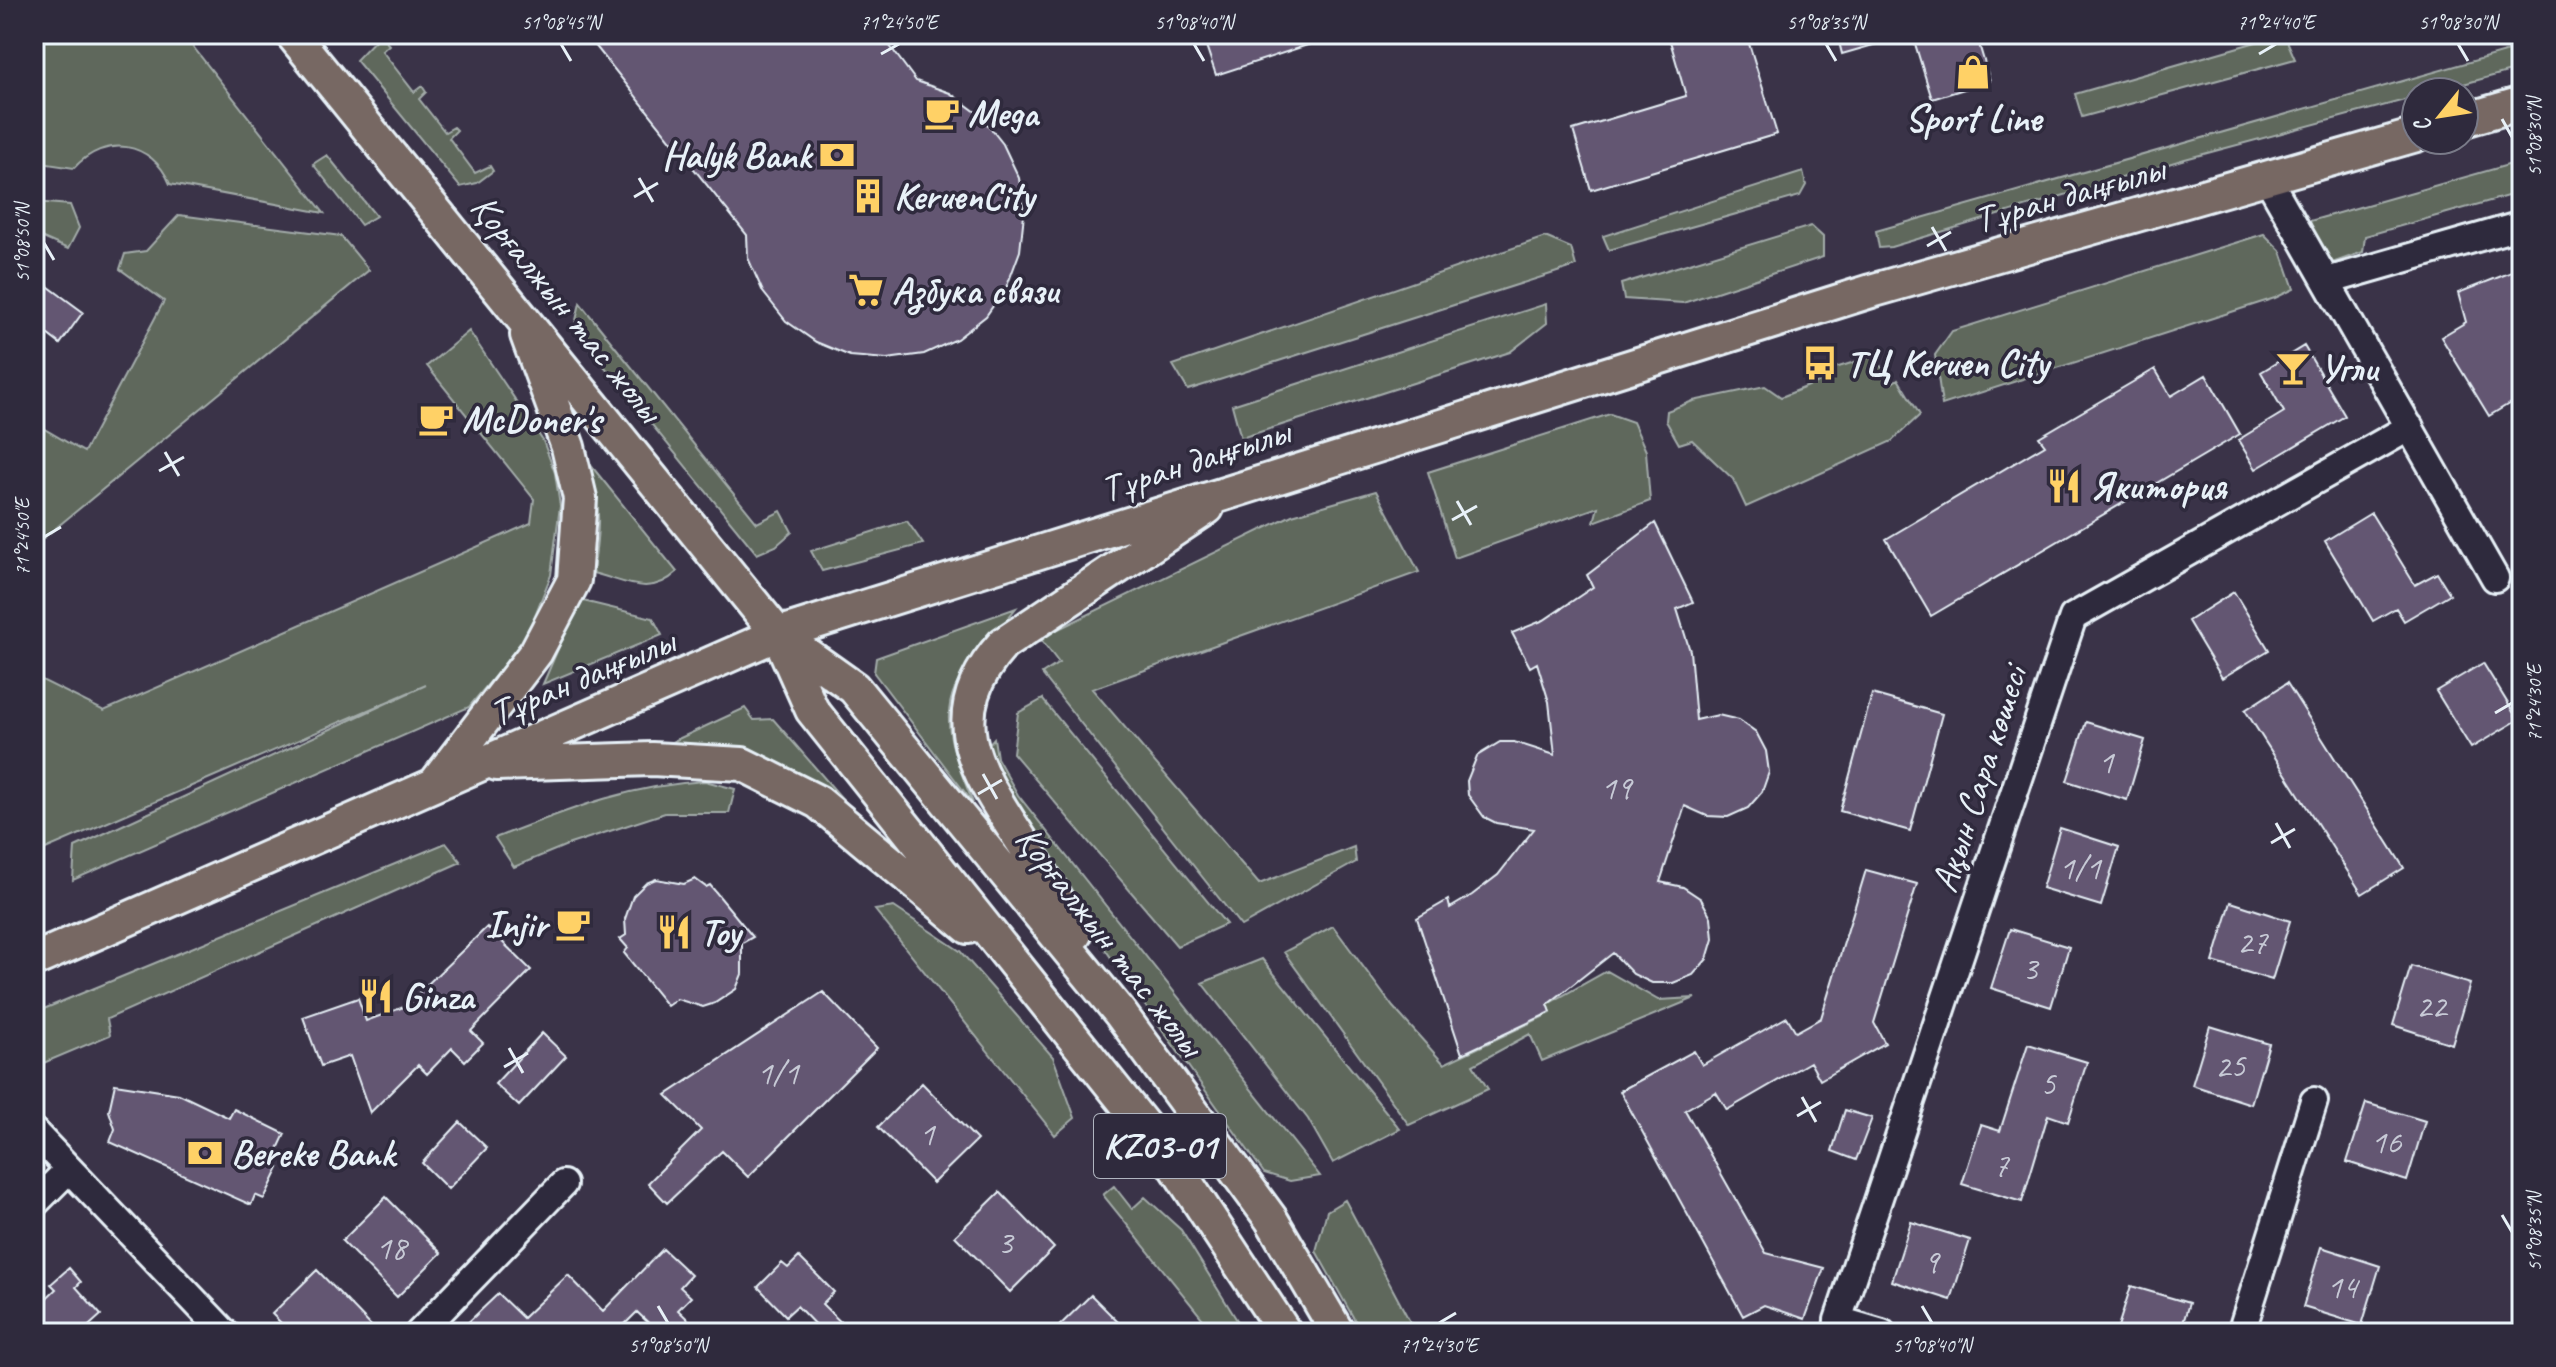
<svg xmlns="http://www.w3.org/2000/svg" width="2556" height="1367" viewBox="0 0 2556 1367" font-family="Caveat,sans-serif">
	<rect width="100%" height="100%" fill="#3a3348"/>
	<filter id="ink" filterUnits="userSpaceOnUse"><feTurbulence type="fractalNoise" baseFrequency=".0125" numOctaves="2"/><feDisplacementMap in="SourceGraphic" scale="16" xChannelSelector="R" yChannelSelector="G"/><feConvolveMatrix kernelMatrix="1 2 1 2 8 2 1 2 1" color-interpolation-filters="sRGB"/></filter>
	<g filter="url(#ink)">
		<path fill="#5e675b" stroke="#a3acaa" stroke-width="2" d="M34,34H183L324,213L170,184C152,141 105,134 74,168L34,162Z
			M2284,34L2295,59L2082,117L2075,94Z
			M380,35L389,45L382,51L414,92L422,86L426,92L419,99L445,132L454,127L457,130L449,138L475,173L490,166L493,171L477,183L460,187L356,60Z
			M2522,47V68L2434,92H2416V97L2185,159L1891,247L1879,248L1876,231Z
			M327,155L376,216L361,225L313,164Z
			M2522,161V192L2365,236L2363,252L2332,263L2313,235L2310,221Z
			M1803,172L1806,185L1800,196L1609,250L1603,236Z
			M34,202L70,205L79,228L68,249L34,234Z
			M179,215L341,236L369,270L34,546V423L84,452L164,301L120,269L125,254L146,251Z
			M1811,226L1823,237V257L1683,303L1624,299L1621,284Z
			M2264,234L2281,251L2294,289L2275,298L1942,405L1935,355L1952,331Z
			M1545,237L1571,248L1576,266L1188,390L1173,365Z
			M580,303L757,523L781,511L792,532L776,546L757,554L574,329Z
			M1546,304L1547,323L1510,352L1241,438L1232,405Z
			M469,331L543,441L555,473L560,506L551,575L525,640L469,707L73,880L75,847L426,685L34,854V676L104,711L531,523L534,499L427,366Z
			M1874,356L1892,383L1898,379L1920,415L1892,441L1746,507L1733,479L1692,440L1679,444L1666,421L1667,411L1693,401L1765,386L1781,397L1831,377L1832,369Z
			M1610,414L1633,422L1646,451L1650,501L1594,522L1598,507L1455,558L1428,472Z
			M589,463L677,572C650,598 625,581 593,573C599,531 602,504 589,463Z
			M1376,491L1419,572L1092,689L1259,884L1354,847L1356,862L1241,926L1042,674L1059,663L1040,638L1292,515Z
			M907,521L923,544L822,571L811,551Z
			M579,600L653,618L662,635L543,684Z
			M1016,608C1000,629 965,665 955,688C938,725 960,769 973,803L874,673L876,658Z
			M1043,699V700L1226,924L1177,946L1013,753L1018,713Z
			M745,708L754,720L773,719L853,811L805,777L745,752H650Z
			M994,738L997,758L1018,795L1320,1176L1290,1181L1264,1173L1095,935L988,759L987,746Z
			M705,781L735,789L729,813H665L567,845L514,867L495,838C568,810 625,786 705,781Z
			M446,843L461,862L107,1019L110,1035L34,1067V1013Z
			M894,907L960,951L1053,1057L1075,1118L1055,1135L875,910Z
			M1333,926L1393,1007L1444,1064L1551,1013L1548,1004L1607,971L1658,1000L1695,998L1542,1061L1530,1034L1473,1065L1488,1089L1409,1125L1284,952Z
			M1262,959L1400,1129L1333,1163L1308,1119L1202,983Z
			M1114,1186L1132,1209L1145,1197L1181,1230L1245,1333H1214L1103,1195Z
			M1345,1200L1416,1333H1362L1316,1251L1327,1211Z"/>
		<path fill="#645672" stroke="#e8f1f8" stroke-width="2" d="M586,34H881L916,81L950,93L980,115L1003,144L1019,178L1024,214L1020,251L1007,286L986,316L957,339L924,354L887,359L850,356L816,342L786,321L763,292L748,258L747,235Z
			M1202,34H1329V38L1216,75Z
			M1668,34H1746L1777,134L1591,190L1573,130L1686,96Z
			M1837,34H1893L1894,39L1842,54Z
			M1912,34H1976L1990,81L1932,99Z
			M2522,268V396L2489,416L2441,337L2466,322L2458,293Z
			M34,276L83,312L60,344L34,324Z
			M2304,346L2345,416L2256,469L2238,440L2284,412L2261,372Z
			M2155,369L2171,396L2206,375L2240,434L1931,616L1886,539L2045,445L2039,437Z
			M2371,513L2415,585L2437,573L2450,594L2404,621L2396,608L2373,621L2325,541Z
			M1655,523L1693,602L1677,609L1690,651L1696,720L1718,715L1739,720L1756,732L1766,751L1769,772L1762,792L1748,808L1728,817L1707,816L1685,806L1660,882L1683,887L1701,899L1711,917L1713,939L1707,959L1693,975L1673,983H1652L1633,974L1613,953L1548,1004L1551,1012L1462,1054L1417,918L1448,900L1450,908L1472,895L1498,875L1534,829L1496,823L1484,817L1468,795L1467,781L1477,756L1500,742H1514L1555,755L1549,702L1537,663L1530,667L1512,633L1544,620L1593,587L1587,575Z
			M2234,592L2269,650L2222,678L2188,621Z
			M2483,663L2518,720L2471,748L2436,691Z
			M2287,683L2404,868L2362,894L2245,710Z
			M1872,694L1942,714L1910,831L1840,811Z
			M2086,722L2145,740L2127,800L2067,781Z
			M2060,828L2119,847L2101,906L2042,888Z
			M1866,870L1917,884L1874,1023L1885,1043L1820,1080L1810,1062L1727,1110L1716,1092L1685,1110L1766,1253L1824,1268L1805,1319L1764,1305L1743,1316L1620,1091L1694,1051L1702,1065L1787,1017L1796,1032L1821,1018Z
			M656,879L684,884L695,879L706,887L710,885L753,937L742,943V974L736,989L715,1003L703,1007L677,999L667,1006L624,953L628,948L620,939L626,935L625,919L633,896L646,883Z
			M2231,902L2290,921L2272,980L2213,962Z
			M487,927L531,970L471,1031L483,1043L465,1061L452,1048L427,1074L418,1065L370,1113L350,1056L321,1066L303,1017L358,998L366,1021L404,1007Z
			M2010,929L2069,947L2051,1007L1991,988Z
			M2411,966L2470,984L2452,1044L2393,1025Z
			M823,992L877,1048L748,1177L722,1151L667,1203L648,1183L701,1130L666,1095Z
			M2210,1026L2269,1044L2251,1104L2192,1085Z
			M542,1033L566,1056L519,1106L495,1084Z
			M2028,1044L2087,1062L2068,1122L2048,1115L2022,1202L1962,1184L1981,1125L2000,1131Z
			M922,1083L977,1140L933,1183L878,1127Z
			M115,1084L179,1094L229,1118L234,1109L285,1134L271,1164L279,1168L264,1199L255,1195L251,1205L110,1142L115,1129L109,1111Z
			M2366,1103L2425,1121L2407,1181L2347,1162Z
			M1845,1110L1872,1118L1856,1160L1832,1151Z
			M460,1122L487,1148L448,1189L422,1163Z
			M1000,1192L1054,1248L1010,1292L955,1236Z
			M386,1197L441,1253L397,1297L342,1241Z
			M1911,1222L1970,1240L1951,1300L1892,1281Z
			M2321,1247L2380,1266L2362,1325L2303,1307Z
			M663,1249L691,1275L680,1287L691,1297L678,1310L702,1333H659L637,1312L616,1333H457L498,1294L523,1318L568,1275L603,1311Z
			M799,1257L834,1292L822,1304L852,1333H823L797,1306L786,1316L758,1287L782,1263L788,1268Z
			M69,1268L81,1282L76,1287L101,1315L81,1333H48L34,1318V1310L56,1289L51,1284Z
			M317,1270L378,1333H291L272,1314Z
			M2131,1286L2189,1303L2180,1333H2116Z
			M1091,1295L1129,1333H1052Z"/>
		<g fill="none" stroke-linecap="round" stroke-linejoin="round">
			<g stroke="#e8f1f8" stroke-width="32">
				<path id="minor" d="M2268,179L2495,578
					M2327,281L2522,225
					M34,1132L225,1333
					M34,1204L69,1169
					M1838,1320L1882,1333
					M419,1333L563,1184
					M1837,1333L1838,1320L2073,617L2410,427
					M2241,1333L2314,1101"/>
			</g>
			<g stroke="#e8f1f8" stroke-width="38">
				<path id="major" d="M292,34L778,634L812,710L1172,1161L1285,1333
					M2464,120L2522,103
					M778,634L854,688L1120,1013L1271,1219L1338,1333
					M497,764L652,759L742,764L818,802L968,927
					M437,781L536,652L574,580L580,498L568,447L527,335
					M1075,934C1059,905 1044,876 1026,848C982,778 934,720 1003,644L1207,508
					M34,960L778,634L1871,291L2416,135"/>
			</g>
			<use href="#minor" stroke="#2f2a3d" stroke-width="26"/>
			<use href="#major" stroke="#776864" stroke-width="32"/>
		</g>
	</g>
	<path fill="none" stroke="#e8f1f8" stroke-width="3" d="M561,44L571,61M1194,44L1204,61M1826,44L1836,61M2458,44L2468,61M881,54L899,44M2259,54L2276,44M2502,119L2512,137M639,178L653,202M634,197L658,183M1932,227L1946,251M44,243L54,260M1927,246L1951,232M165,452L179,476M159,471L184,457M1457,501L1471,525M1452,520L1477,506M44,537L61,527M2495,713L2512,703M983,774L997,799M978,794L1002,780M2276,823L2290,848M2271,843L2295,829M509,1048L523,1073M504,1067L528,1053M1802,1097L1816,1122M1797,1116L1821,1102M2502,1215L2512,1232M658,1306L668,1323M1922,1306L1932,1323M1439,1323L1456,1313"/>
	<defs>
		<g id="shop-bare" transform="scale(2.76)"><path d="M-5-2.5h2.3a2.7 3.5 0 0 1 5.4 0H5L5.5 6h-11ZM-1.5-2.5h3a1.5 2.3 0 0 0-3 0Z" fill="#ffd166" stroke="#2f2a3d" stroke-width="2.5" paint-order="stroke"/></g>
		<g id="cafe-bare" transform="scale(2.76)"><path d="M-5.5-4.5H6V0H3Q3 3.5 0 3.5H-2.5Q-5.5 3.5-5.5 0ZM3-3.2v2h1.7v-2ZM-6 4.5H4V6H-6Z" fill="#ffd166" stroke="#2f2a3d" stroke-width="2.5" paint-order="stroke"/></g>
		<g id="bank-bare" transform="scale(2.76)"><path d="M-6-4H6V4H-6ZM0-2.3a2.3 2.3 0 1 0 0 4.6a2.3 2.3 0 1 0 0-4.6Z" fill="#ffd166" stroke="#2f2a3d" stroke-width="2.5" paint-order="stroke"/></g>
		<g id="building-bare" transform="scale(2.76)"><path d="M-4-6H4V6H1V3H-1V6H-4ZM-2.5-4.3h1.7v1.8h-1.7ZM.8-4.3h1.7v1.8H.8ZM-2.5-1h1.7V.8h-1.7ZM.8-1h1.7V.8H.8Z" fill="#ffd166" stroke="#2f2a3d" stroke-width="2.5" paint-order="stroke"/></g>
		<g id="supermarket-bare" transform="scale(2.76)"><path d="M-6-5.5h2.5l.6 2H6L4.5 2H-2.5L-4.4-4H-6ZM-1.5 3.2a1.3 1.3 0 1 0 .1 0ZM3 3.2a1.3 1.3 0 1 0 .1 0Z" fill="#ffd166" stroke="#2f2a3d" stroke-width="2.5" paint-order="stroke"/></g>
		<g id="bus-bare" transform="scale(2.76)"><path d="M-5-6H5V4H4V6H2V4H-2V6H-4V4H-5ZM-3.5-4V0h7V-4ZM-3.5 1.2v1.5H-2V1.2ZM2 1.2v1.5H3.5V1.2Z" fill="#ffd166" stroke="#2f2a3d" stroke-width="2.5" paint-order="stroke"/></g>
		<g id="bar-bare" transform="scale(2.76)"><path d="M-6-5H6L.8 .8V4.5H3.5V6h-7V4.5H-.8V.8Z" fill="#ffd166" stroke="#2f2a3d" stroke-width="2.5" paint-order="stroke"/></g>
		<g id="restaurant-bare" transform="scale(2.76)"><path d="M-5-6h1v4h1v-4h1v4h1v-4h1v5L-1.5 .5V6h-2V.5L-5-1ZM5-6V6H3V1.5H1.5Q1.5-4 5-6Z" fill="#ffd166" stroke="#2f2a3d" stroke-width="2.5" paint-order="stroke"/></g>
	</defs>
	<g fill-rule="evenodd">
		<use href="#shop-bare" x="1973" y="72"/>
		<use href="#cafe-bare" x="942" y="113"/>
		<use href="#bank-bare" x="837" y="155"/>
		<use href="#building-bare" x="868" y="196"/>
		<use href="#supermarket-bare" x="866" y="290"/>
		<use href="#bus-bare" x="1820" y="363"/>
		<use href="#bar-bare" x="2293" y="368"/>
		<use href="#cafe-bare" x="436" y="419"/>
		<use href="#restaurant-bare" x="2064" y="486"/>
		<use href="#cafe-bare" x="573" y="924"/>
		<use href="#restaurant-bare" x="674" y="932"/>
		<use href="#restaurant-bare" x="376" y="996"/>
		<use href="#bank-bare" x="205" y="1153"/>
	</g>
	<g text-anchor="middle" dominant-baseline="central" stroke-width="7" stroke-linejoin="round" paint-order="stroke">
		<g font-size="34" fill="#c7cad6">
			<text x="2106" y="761">1</text>
			<text x="1616" y="787">19</text>
			<text x="2080" y="867">1/1</text>
			<text x="2252" y="941">27</text>
			<text x="2030" y="968">3</text>
			<text x="2431" y="1005">22</text>
			<text x="2230" y="1065">25</text>
			<text x="778" y="1072">1/1</text>
			<text x="2048" y="1083">5</text>
			<text x="927" y="1133">1</text>
			<text x="2386" y="1141">16</text>
			<text x="2001" y="1164">7</text>
			<text x="1005" y="1242">3</text>
			<text x="391" y="1247">18</text>
			<text x="1931" y="1261">9</text>
			<text x="2342" y="1286">14</text>
		</g>
		<rect fill="#2f2a3d" stroke="#b0b5c0" stroke-width="2" x="1094" y="1114" width="132" height="64" rx="6"/>
		<g font-size="36" font-weight="bold" fill="#e8f1f8">
			<text x="1160" y="1146">KZ03-01</text>
		</g>
		<g font-size="38" font-weight="bold" fill="#e8f1f8" stroke="#2f2a3d" text-anchor="start">
			<text x="968" y="113">Mega</text>
			<text x="1973" y="118" text-anchor="middle">Sport Line</text>
			<text x="811" y="155" text-anchor="end">Halyk Bank</text>
			<text x="894" y="196">KeruenCity</text>
			<text x="892" y="290">Азбука связи</text>
			<text x="1846" y="363">ТЦ Keruen City</text>
			<text x="2319" y="368">Угли</text>
			<text x="462" y="419">McDoner's</text>
			<text x="2090" y="486">Якитория</text>
			<text x="547" y="924" text-anchor="end">Injir</text>
			<text x="700" y="932">Toy</text>
			<text x="402" y="996">Ginza</text>
			<text x="231" y="1153">Bereke Bank</text>
		</g>
		<g font-size="38" fill="#e8f1f8" stroke="#2f2a3d">
			<text transform="translate(2069 194) rotate(-16)">Тұран даңғылы</text>
			<text transform="translate(567 308) rotate(51)">Қорғалжын тас жолы</text>
			<text transform="translate(1195 460) rotate(-18)">Тұран даңғылы</text>
			<text transform="translate(582 677) rotate(-23)">Тұран даңғылы</text>
			<text transform="translate(1979 779) rotate(-72)">Ақын Сара көшесі</text>
			<text transform="translate(1110 941) rotate(52)">Қорғалжын тас жолы</text>
		</g>
	</g>
	<rect width="2556" height="1367" fill="none" stroke="#2f2a3d" stroke-width="88"/>
	<g transform="translate(2440 116) rotate(240)"><circle r="38" fill="#2f2a3d" stroke="#797a88" stroke-width="2"/>
	<path d="M0-6L14 30L0 20L-14 30Z" fill="#ffd166"/>
	<text y="-12" font-size="22" font-weight="bold" text-anchor="middle" fill="#e8f1f8">С</text>
	</g>
	<rect x="44" y="44" width="2468" height="1279" fill="none" stroke="#e8f1f8" stroke-width="3"/>
	<g font-size="20" text-anchor="middle" fill="#e8f1f8">
		<text x="561" y="29">51°08'45"N</text>
		<text x="899" y="29">71°24'50"E</text>
		<text x="1194" y="29">51°08'40"N</text>
		<text x="1826" y="29">51°08'35"N</text>
		<text x="2276" y="29">71°24'40"E</text>
		<text x="2458" y="29">51°08'30"N</text>
		<text transform="translate(2534 137) rotate(-90)" y="7">51°08'30"N</text>
		<text transform="translate(22 243) rotate(-90)" y="7">51°08'50"N</text>
		<text transform="translate(22 537) rotate(-90)" y="7">71°24'50"E</text>
		<text transform="translate(2534 703) rotate(-90)" y="7">71°24'30"E</text>
		<text transform="translate(2534 1232) rotate(-90)" y="7">51°08'35"N</text>
		<text x="668" y="1352">51°08'50"N</text>
		<text x="1439" y="1352">71°24'30"E</text>
		<text x="1932" y="1352">51°08'40"N</text>
	</g>
</svg>
